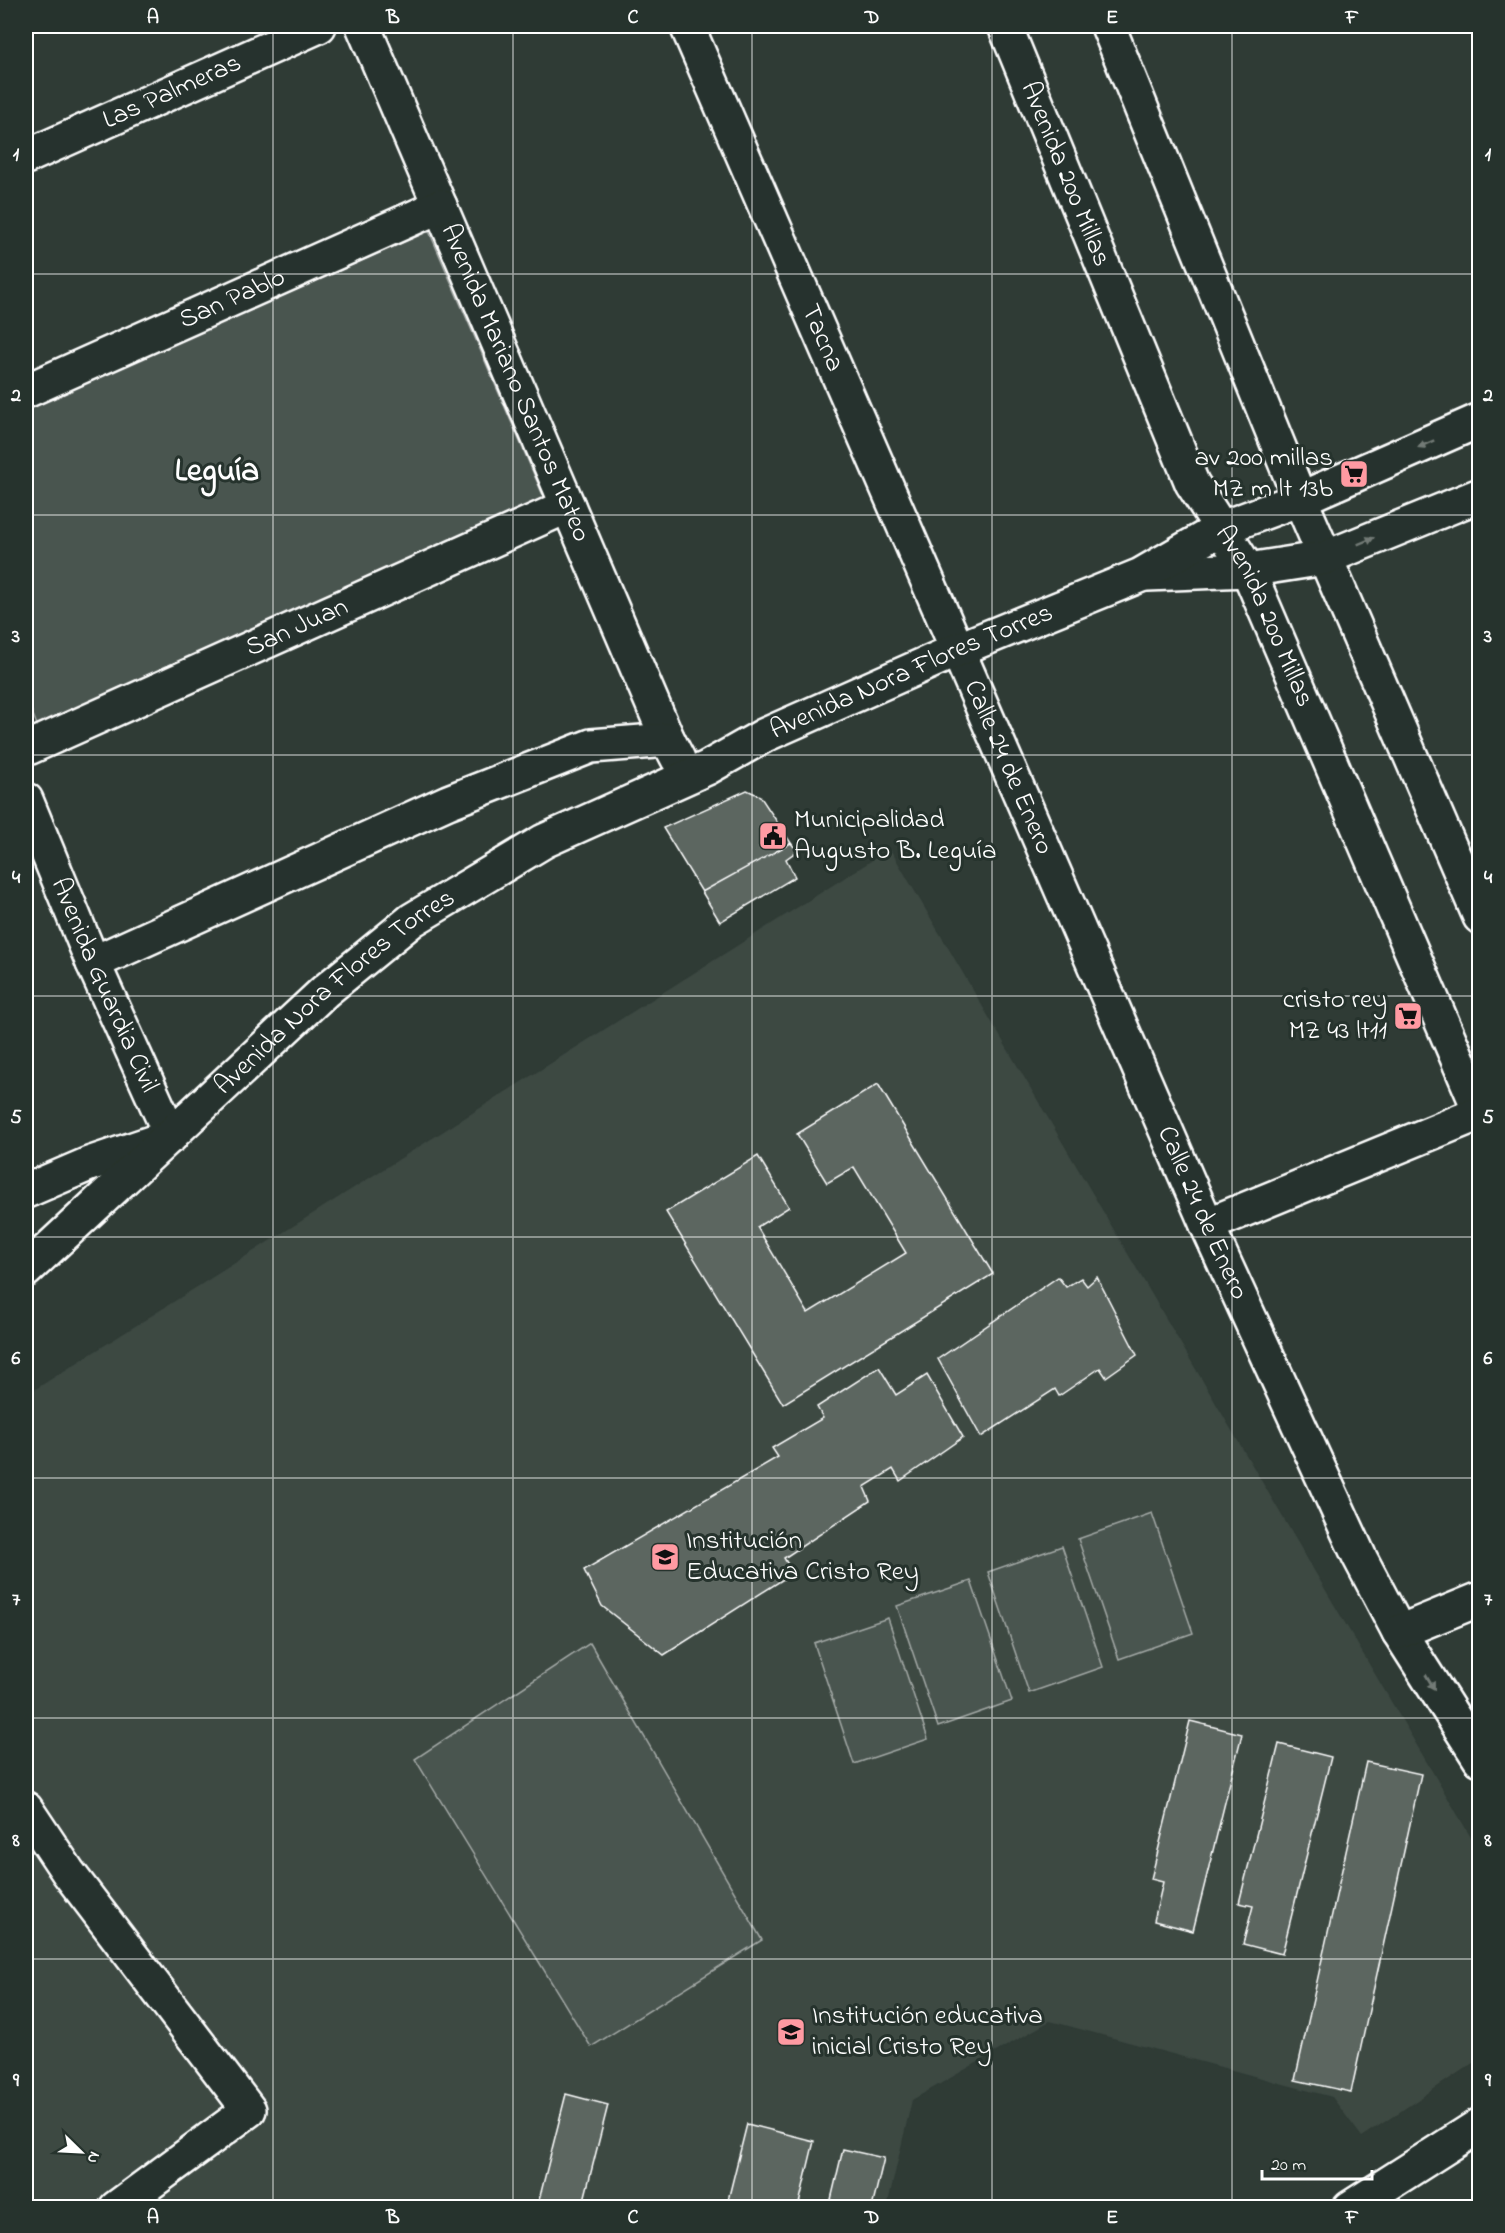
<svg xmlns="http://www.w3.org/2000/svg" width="1505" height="2233" viewBox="0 0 1505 2233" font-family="'Indie Flower',sans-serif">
	<rect width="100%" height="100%" fill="#2f3b35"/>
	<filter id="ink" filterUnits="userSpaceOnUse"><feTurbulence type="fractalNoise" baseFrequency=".0167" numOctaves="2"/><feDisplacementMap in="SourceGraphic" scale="12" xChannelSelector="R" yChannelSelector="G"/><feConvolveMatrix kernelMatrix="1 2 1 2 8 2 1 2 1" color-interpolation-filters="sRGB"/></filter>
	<g filter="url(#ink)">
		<path fill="#3c4842" d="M890,849L1479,1851V2059L1362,2137L1332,2097L1050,2021L912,2100L887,2207L26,2208V1395Z"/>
		<path fill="#4a544f" stroke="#a4aaa7" stroke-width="1.5" d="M429,231L545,500L37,725L26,697V409Z
			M1152,1513L1193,1633L1119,1659L1078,1539Z
			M1062,1546L1103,1667L1029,1693L988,1572Z
			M971,1581L1012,1701L938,1727L897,1606Z
			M888,1618L928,1739L854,1764L814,1643Z
			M590,1643L762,1940L591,2047L415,1759Z"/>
		<path fill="#5b6661" stroke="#fff" stroke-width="1.5" d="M747,790L760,796L791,843L702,892L663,828Z
			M791,843L797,851L786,859L795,877L720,922L702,892Z
			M878,1084L993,1274L783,1404L666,1212L758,1156L789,1207L757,1227L808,1313L906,1253L854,1167L827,1183L797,1134Z
			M1058,1277L1066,1287L1081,1278L1087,1286L1097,1277L1137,1355L1106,1377L1100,1368L1059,1396L1055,1389L981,1437L938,1359Z
			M879,1367L896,1395L927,1375L963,1437L900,1481L893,1469L864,1487L870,1501L784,1558L793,1573L664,1655L602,1606L584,1570L778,1457L772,1448L823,1418L817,1407Z
			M1190,1721L1242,1734L1193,1931L1154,1921L1163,1882L1151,1879Z
			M1279,1744L1331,1757L1282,1954L1243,1944L1253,1906L1239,1903Z
			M1366,1762L1421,1774L1351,2092L1295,2080Z
			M566,2094L608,2105L582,2208H537Z
			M747,2124L814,2141L798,2208H726Z
			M843,2149L884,2158L872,2208H829Z"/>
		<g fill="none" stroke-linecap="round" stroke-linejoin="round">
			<g stroke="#fff" stroke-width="38">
				<g id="minor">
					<path id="s1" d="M363,26L668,740"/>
					<path id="s2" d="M687,26L1207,1225L1359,1556L1399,1632L1480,1759"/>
					<path id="s3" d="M1005,26L1192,483L1248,570L1480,1111"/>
					<path d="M1108,26L1300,499L1480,917"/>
					<path id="s4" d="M26,157L319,26"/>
					<path id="s5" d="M26,391L440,206"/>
					<path d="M1147,574L1248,570L1325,558L1480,495"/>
					<path id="s6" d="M26,749L568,506"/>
					<path id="s7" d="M26,800L93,963L171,1136"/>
					<path d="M93,963L448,802L591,746L668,740L678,759"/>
					<path d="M26,1191L89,1164L157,1141"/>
					<path d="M1207,1225L1480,1113"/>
					<path id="s8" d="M26,1270L325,991L412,920L544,841L707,768L765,735L957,650L1141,575L1222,528L1300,499L1480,420"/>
					<path d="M1399,1632L1480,1599"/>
					<path d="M26,1809L68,1872L249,2110L116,2208"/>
				</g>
			</g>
			<g stroke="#fff" stroke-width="38">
				<path id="major" d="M1350,2208L1480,2125"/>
			</g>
			<use href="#minor" stroke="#26332d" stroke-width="33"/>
			<use href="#major" stroke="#26332d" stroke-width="33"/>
		</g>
		<defs><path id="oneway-solid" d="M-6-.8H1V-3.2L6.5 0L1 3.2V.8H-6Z" transform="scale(1.5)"/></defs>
		<g fill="#727a76">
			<use href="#oneway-solid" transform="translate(1426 444) rotate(156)"/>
			<use href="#oneway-solid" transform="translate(1366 541) rotate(-22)"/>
			<use href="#oneway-solid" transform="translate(1430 1682) rotate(59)"/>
		</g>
	</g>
	<path fill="none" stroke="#fff" stroke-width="1.5" stroke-opacity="0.55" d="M273,26V2208M513,26V2208M752,26V2208M992,26V2208M1232,26V2208M26,274H1480M26,515H1480M26,755H1480M26,996H1480M26,1237H1480M26,1478H1480M26,1718H1480M26,1959H1480"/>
	<defs>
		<g id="supermarket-square" transform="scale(1.5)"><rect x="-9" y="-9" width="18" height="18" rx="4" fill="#ff9aa2" stroke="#26332d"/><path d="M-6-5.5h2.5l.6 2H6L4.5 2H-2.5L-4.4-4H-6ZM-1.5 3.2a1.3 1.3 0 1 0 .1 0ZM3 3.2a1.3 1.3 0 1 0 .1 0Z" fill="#111"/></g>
		<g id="civic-square" transform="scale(1.5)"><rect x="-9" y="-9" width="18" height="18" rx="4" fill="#ff9aa2" stroke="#26332d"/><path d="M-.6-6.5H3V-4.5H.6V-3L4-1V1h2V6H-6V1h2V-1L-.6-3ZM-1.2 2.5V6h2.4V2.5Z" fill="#111"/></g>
		<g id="school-square" transform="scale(1.5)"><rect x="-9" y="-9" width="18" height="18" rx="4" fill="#ff9aa2" stroke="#26332d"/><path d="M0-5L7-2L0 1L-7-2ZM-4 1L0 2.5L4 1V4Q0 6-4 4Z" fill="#111"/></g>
	</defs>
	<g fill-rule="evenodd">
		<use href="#supermarket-square" x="1354" y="474"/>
		<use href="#civic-square" x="773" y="836"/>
		<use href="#supermarket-square" x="1408" y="1016"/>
		<use href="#school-square" x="665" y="1557"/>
		<use href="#school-square" x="791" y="2032"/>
	</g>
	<g text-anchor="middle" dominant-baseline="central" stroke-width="6" stroke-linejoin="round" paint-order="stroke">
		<g font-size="27" fill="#fff" stroke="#26332d">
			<text stroke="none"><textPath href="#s4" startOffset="160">Las Palmeras</textPath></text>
			<text stroke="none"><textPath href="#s3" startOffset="160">Avenida 200 Millas</textPath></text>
			<text stroke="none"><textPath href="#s5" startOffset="226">San Pablo</textPath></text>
			<text stroke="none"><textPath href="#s2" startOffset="340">Tacna</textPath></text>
			<text stroke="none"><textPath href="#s1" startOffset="388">Avenida Mariano Santos Mateo</textPath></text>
			<text stroke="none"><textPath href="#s3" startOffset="646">Avenida 200 Millas</textPath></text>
			<text stroke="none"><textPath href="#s6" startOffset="297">San Juan</textPath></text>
			<text stroke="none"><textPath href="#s8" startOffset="1080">Avenida Nora Flores Torres</textPath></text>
			<text stroke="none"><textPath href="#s2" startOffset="808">Calle 24 de Enero</textPath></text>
			<text stroke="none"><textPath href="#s7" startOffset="201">Avenida Guardia Civil</textPath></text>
			<text stroke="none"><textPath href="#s8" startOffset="416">Avenida Nora Flores Torres</textPath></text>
			<text stroke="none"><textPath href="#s2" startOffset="1294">Calle 24 de Enero</textPath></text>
		</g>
		<g font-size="27" fill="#fff" stroke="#26332d" text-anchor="start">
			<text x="1333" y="458" text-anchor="end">av 200 millas<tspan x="1333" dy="31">MZ m lt 13b</tspan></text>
			<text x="794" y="820">Municipalidad<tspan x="794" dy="31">Augusto B. Leguía</tspan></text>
			<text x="1387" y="1000" text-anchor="end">cristo rey<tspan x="1387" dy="31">MZ 43 lt11</tspan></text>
			<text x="686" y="1541">Institución<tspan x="686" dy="31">Educativa Cristo Rey</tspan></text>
			<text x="812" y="2016">Institución educativa<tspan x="812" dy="31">inicial Cristo Rey</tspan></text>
		</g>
		<g font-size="33" font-weight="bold" fill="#fff" stroke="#26332d">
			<text x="217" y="472">Leguía</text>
		</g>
	</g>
	<rect width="1505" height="2233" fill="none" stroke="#26332d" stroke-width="66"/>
	<g transform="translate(81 2152) rotate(114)" stroke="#26332d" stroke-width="4.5" paint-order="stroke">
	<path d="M0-4.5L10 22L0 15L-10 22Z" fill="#ffffff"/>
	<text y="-9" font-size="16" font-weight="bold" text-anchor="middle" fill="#ffffff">N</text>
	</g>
	<path d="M1262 2170v9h110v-9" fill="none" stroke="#ffffff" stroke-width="3"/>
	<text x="1271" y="2170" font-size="18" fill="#ffffff" stroke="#26332d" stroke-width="4.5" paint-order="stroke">20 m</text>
	<rect x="33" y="33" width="1439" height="2167" fill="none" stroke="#fff" stroke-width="2"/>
	<g font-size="20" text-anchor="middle" font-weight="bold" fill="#fff">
		<text x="153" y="23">A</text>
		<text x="393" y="23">B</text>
		<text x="633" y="23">C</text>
		<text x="872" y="23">D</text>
		<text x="1112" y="23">E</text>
		<text x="1352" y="23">F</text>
		<text x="16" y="160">1</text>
		<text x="1488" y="160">1</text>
		<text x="16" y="401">2</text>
		<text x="1488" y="401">2</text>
		<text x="16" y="642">3</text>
		<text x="1488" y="642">3</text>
		<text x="16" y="883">4</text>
		<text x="1488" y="883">4</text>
		<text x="16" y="1123">5</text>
		<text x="1488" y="1123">5</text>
		<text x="16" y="1364">6</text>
		<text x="1488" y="1364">6</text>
		<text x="16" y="1605">7</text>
		<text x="1488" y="1605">7</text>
		<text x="16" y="1846">8</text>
		<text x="1488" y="1846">8</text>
		<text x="16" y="2086">9</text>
		<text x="1488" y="2086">9</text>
		<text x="153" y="2223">A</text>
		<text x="393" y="2223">B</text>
		<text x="633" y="2223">C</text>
		<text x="872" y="2223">D</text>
		<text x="1112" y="2223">E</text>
		<text x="1352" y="2223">F</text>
	</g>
</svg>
